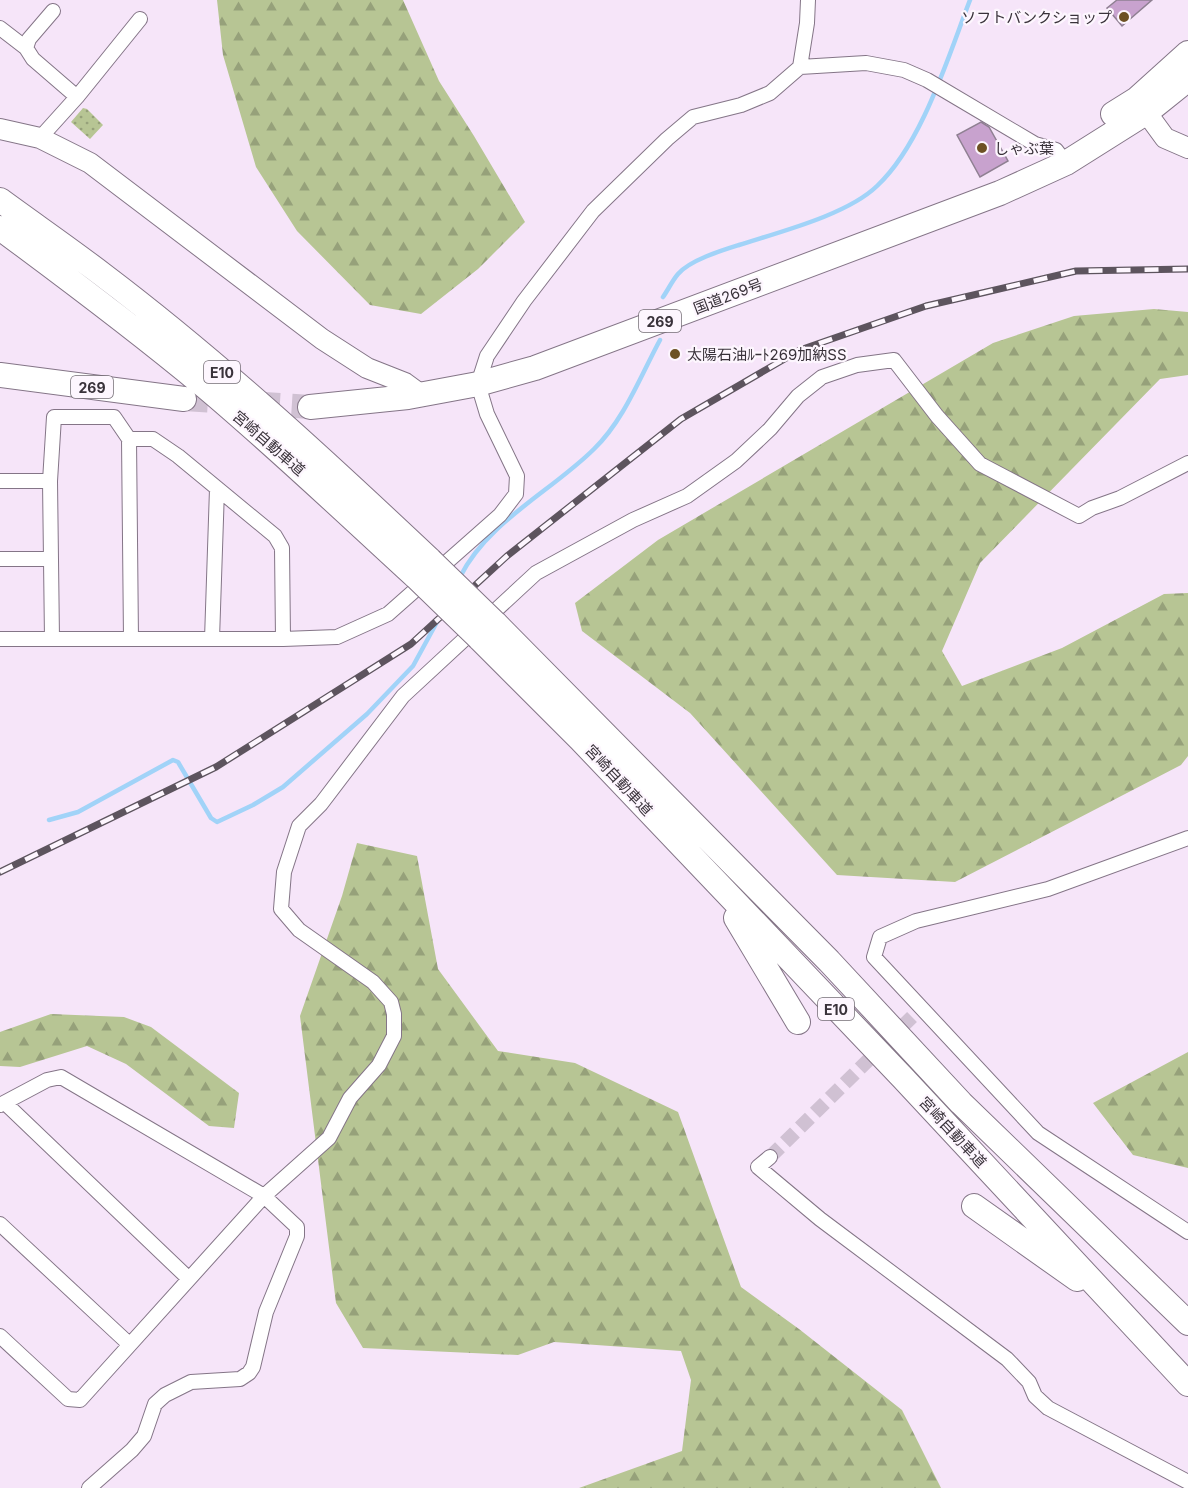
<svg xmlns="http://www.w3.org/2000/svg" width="1188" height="1488" viewBox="0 0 1188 1488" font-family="Inter,'Noto Sans JP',sans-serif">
	<defs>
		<pattern id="forest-firs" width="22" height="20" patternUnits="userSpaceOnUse" patternTransform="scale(1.5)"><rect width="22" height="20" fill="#b7c594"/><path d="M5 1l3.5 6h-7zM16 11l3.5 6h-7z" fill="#96a17a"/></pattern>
		<pattern id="park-dots" width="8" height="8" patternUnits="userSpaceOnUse" patternTransform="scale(1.5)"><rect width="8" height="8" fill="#b7c594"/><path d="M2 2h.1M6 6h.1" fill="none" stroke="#96a17a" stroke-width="1.8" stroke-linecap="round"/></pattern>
	</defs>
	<rect width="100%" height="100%" fill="#f6e5f9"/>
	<path fill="url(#forest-firs)" d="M217,0H403L439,81L474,136L525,222L478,269L421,314L370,305L297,231L256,167L223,55Z
		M1154,309L1188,312V375L1160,379L980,563L942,651L962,686L1062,648L1164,594L1188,593V756L1181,765L955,882L837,875L690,713L582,631L575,603L658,540L993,343L1074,316Z
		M357,843L417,856L438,969L498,1051L575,1063L678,1112L741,1287L799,1329L902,1410L941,1488H579L682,1451L691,1380L681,1351L554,1342L518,1355L363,1348L336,1303L300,1016L342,896Z
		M51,1014L124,1017L151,1027L239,1093L234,1128L209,1126L126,1064L87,1046L20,1067L0,1066V1032Z
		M1188,1052V1168L1133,1155L1093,1103Z"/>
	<path fill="url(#park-dots)" d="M83,108L87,109L103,125L90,139L71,122Z"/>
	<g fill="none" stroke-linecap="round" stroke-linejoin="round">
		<path stroke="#a1d3f8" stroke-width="4.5" d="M663,297C668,290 672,281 678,274C690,260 723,250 739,245C779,232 847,215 877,186C922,144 948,57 970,0
			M460,577C488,521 552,491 594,449C624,420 640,377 660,340
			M49,820L78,812L173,760L178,762L211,818L217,822L253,805L283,787L367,714L413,666L443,611"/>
	</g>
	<path fill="#c8a2ce" stroke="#8f8092" stroke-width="1.5" d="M1117,0H1152L1122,26L1107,8Z
		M981,122L989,127L1008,161L980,177L957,135Z"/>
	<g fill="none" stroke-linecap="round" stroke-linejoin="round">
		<path stroke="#d0c1d3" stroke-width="14" stroke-dasharray="14 7" stroke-linecap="butt" d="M770,1157L912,1017"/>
		<path stroke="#d0c1d3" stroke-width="24" stroke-dasharray="24 12" stroke-linecap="butt" d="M184,399L310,407"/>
		<g stroke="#847587" stroke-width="16">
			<path id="street" d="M53,11L29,39L26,48L33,59L77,97
				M0,28L26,48
				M800,67L866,63L904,70L927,80L1035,144L1056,150L1066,163
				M40,138L77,97L140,19
				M129,439L131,639
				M0,481H50
				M0,559H51
				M0,639H283L337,637L388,614L500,515L516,494L517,476L487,414L478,384L487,356L524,301L593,211L667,139L693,117L741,105L770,93L800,67L807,23L808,0
				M52,639L50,481L54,417H114L129,439H153L178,456L275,536L282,548L283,639
				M212,639L217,489
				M1188,838L1048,889L916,921L880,937L874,957L1038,1133L1188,1232
				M5,1103L188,1278
				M0,1105L47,1080L61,1077L264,1196L297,1227V1236L266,1312L253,1367L249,1373L240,1379L191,1382L165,1395L155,1404L144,1436L132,1450L89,1488
				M770,1157L758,1167L820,1219L1007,1359L1029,1382L1035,1396L1048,1408L1188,1482
				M0,1224L129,1344
				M0,1336L68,1399L80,1400L264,1196L329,1138L350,1098L379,1065L394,1036V1014L391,1002L373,982L299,930L281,909L284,872L299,826L321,804L403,696L536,573L633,520L687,496L736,461L770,429L798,396L822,377L857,365L894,360L937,416L980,464L1079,516L1092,508L1120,498L1188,463"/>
		</g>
		<g stroke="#847587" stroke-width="22">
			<path id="secondary" d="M1138,101L1165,138L1188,148
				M0,129L40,138L90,163L322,339L367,368L405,383L420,394"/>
		</g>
		<g stroke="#847587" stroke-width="26">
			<path id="highway" d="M1113,114L1137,99L1188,53
				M0,200C34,225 69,249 103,275C218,362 325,461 430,560
				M0,228C69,279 137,330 202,384C276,446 345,512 416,577
				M0,375L184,399
				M310,407L408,397L478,384L535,368L1000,193L1066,163L1147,112L1188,79
				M495,623L829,961L961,1103L1188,1323
				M479,638L580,739L903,1078L1188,1384
				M736,918L798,1022
				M974,1206L1077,1279"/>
		</g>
		<use href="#street" stroke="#fff" stroke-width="14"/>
		<use href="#secondary" stroke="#fff" stroke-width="20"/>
		<use href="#highway" stroke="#fff" stroke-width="24"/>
		<g stroke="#5d545e" stroke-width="7">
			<path id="rail" d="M0,872L216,767L411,644L507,556L681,419L800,350L926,306L1076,271L1188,269"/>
		</g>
		<use href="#rail" stroke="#fdf6fe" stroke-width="4.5" stroke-dasharray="14" stroke-linecap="butt"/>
		<g stroke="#847587" stroke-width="26" stroke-linecap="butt">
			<path id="highway-bridge" d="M430,560L495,623
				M416,577L479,638"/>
		</g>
		<use href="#highway-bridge" stroke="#fff" stroke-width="24"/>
	</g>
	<g fill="#6d5124" stroke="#fdf6fe" stroke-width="2">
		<circle cx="1124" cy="17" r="6"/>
		<circle cx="982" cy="148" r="6"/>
		<circle cx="675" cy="354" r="6"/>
	</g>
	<g text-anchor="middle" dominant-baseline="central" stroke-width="4.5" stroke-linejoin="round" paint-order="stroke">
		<g fill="#fdf6fe" stroke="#746d75" stroke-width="1.5">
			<rect x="639" y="310" width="42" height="22" rx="4.5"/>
			<rect x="204" y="361" width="36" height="22" rx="4.5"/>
			<rect x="71" y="376" width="42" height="22" rx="4.5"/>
			<rect x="818" y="998" width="36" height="22" rx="4.5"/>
		</g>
		<g font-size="14" font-weight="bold" fill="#39323a">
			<text x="660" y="321">269</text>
			<text x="222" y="372">E10</text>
			<text x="92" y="387">269</text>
			<text x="836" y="1009">E10</text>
		</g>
		<g font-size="15" fill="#39323a" stroke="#fdf6fe" text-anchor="start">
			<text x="1112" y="17" text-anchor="end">ソフトバンクショップ</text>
			<text x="994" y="148">しゃぶ葉</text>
			<text x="687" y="354">太陽石油ﾙｰﾄ269加納SS</text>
		</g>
		<g font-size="15" fill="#39323a" stroke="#fdf6fe">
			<text transform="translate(728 296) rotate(-21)">国道269号</text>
			<text transform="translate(269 443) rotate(41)">宮崎自動車道</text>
			<text transform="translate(619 780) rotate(47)">宮崎自動車道</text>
			<text transform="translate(953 1132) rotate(47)">宮崎自動車道</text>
		</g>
	</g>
</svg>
